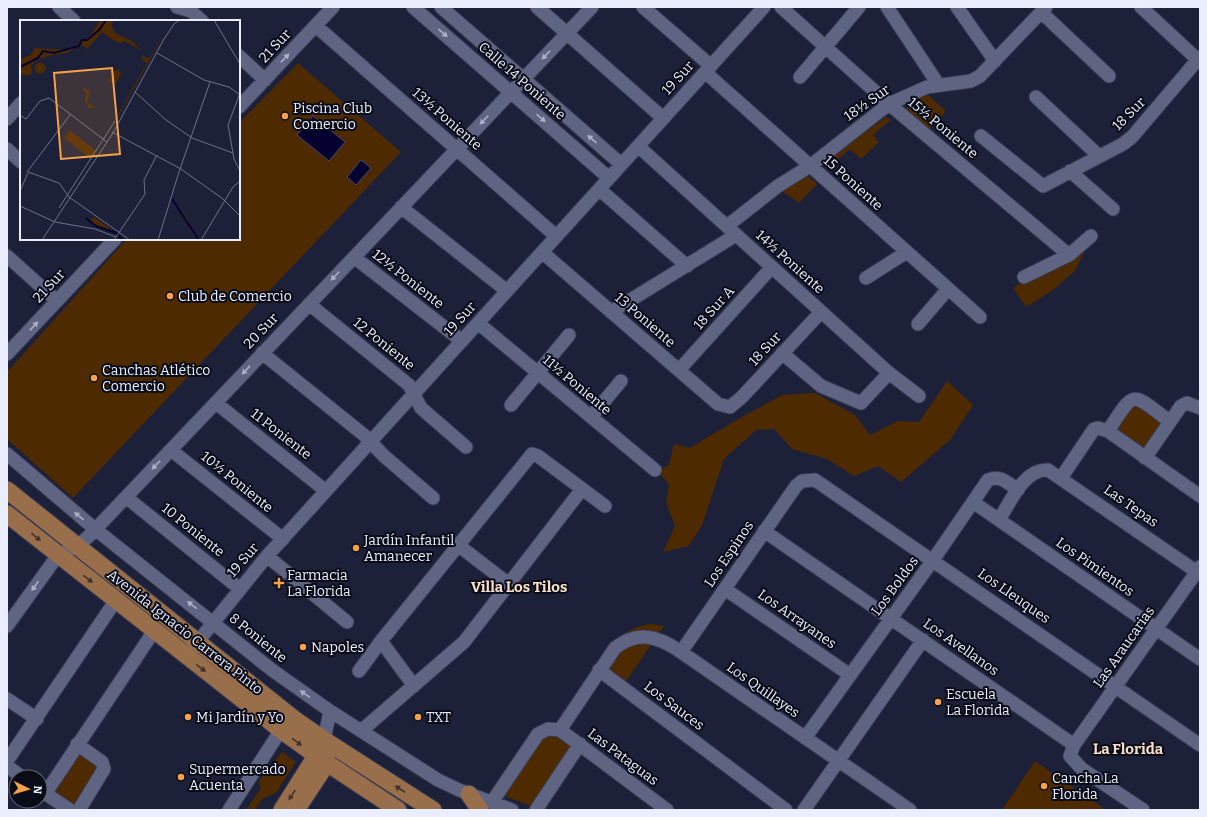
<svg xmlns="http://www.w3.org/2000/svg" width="1207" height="817" viewBox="0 0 1207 817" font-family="Bitter,serif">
	<rect width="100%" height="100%" fill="#1c2039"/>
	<path fill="#4e2a00" d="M298,63L401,152L73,498L7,439V372L127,239H239V123Z
		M927,94L946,111L929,130L905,113L908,103Z
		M886,117L891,120L873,135L879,142L861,159L850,149L836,161L831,158Z
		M805,174L817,184L799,203L782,191Z
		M1086,248L1075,271L1053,290L1026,307L1013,288Z
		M947,381L973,405L950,440L901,482L878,466L854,476L827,459L792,449L774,429L756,430L724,459L702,525L689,546L663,552L675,526L666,502L669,484L657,471L669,465L674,444L690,448L733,422L782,395L815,393L855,415L870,435L898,421L919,422Z
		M1128,401L1169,421L1145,458L1108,431Z
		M652,624L664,626L626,681L601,664C617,643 624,626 652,624Z
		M550,731L576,746L531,806L502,795L544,735Z
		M79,752L99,767L75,809L51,796Z
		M282,752L296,762L276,793L262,799L255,810H246L261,788L259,781Z
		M1035,761L1106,810H1002Z"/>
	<path fill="#060031" stroke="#4a476f" d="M313,116L345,142L329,161L297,135Z
		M361,160L371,168L356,185L347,177Z"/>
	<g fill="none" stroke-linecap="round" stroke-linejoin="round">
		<g stroke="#393b51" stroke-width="15">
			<path id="minor" d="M59,7L74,21
				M177,7L191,11L202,21
				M413,7L609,178
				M441,7L621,164
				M537,7L663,118
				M643,7L711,66
				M781,7L889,104L1069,255
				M887,7L938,84
				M957,7L995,61
				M1141,7L1198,60
				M1041,12L1109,76
				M316,26L556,236
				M239,56L265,80
				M705,72L980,317
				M800,77L859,7
				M1036,97L1099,156
				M239,107L333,7
				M7,119L21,103
				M981,136L1043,186L1123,144L1132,137L1200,57
				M638,146L889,373L919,396
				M7,149L21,162
				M1070,171L1113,209
				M599,189L687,266
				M401,207L507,291
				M727,226L778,186L810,166L889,104L927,87L971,81L980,76L1046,7
				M542,252L718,404L730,407L742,397L821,312
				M7,256L57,301
				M354,257L462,341
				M1024,277L1069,255L1091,236
				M866,278L907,252
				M309,304L409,385L421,408L466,447
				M611,312L736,235
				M478,323L655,470
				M918,324L948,289
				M262,353L364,435L384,456L433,498
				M782,353L821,386L861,403L889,373
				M7,354L115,239
				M679,370L772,267
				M216,403L326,491
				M511,405L569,335
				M591,417L621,381
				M1108,431C1135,390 1130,391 1169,421
				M171,450L283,539
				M7,454L95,529L272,670L330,711L438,780L459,790L512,810
				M1145,458L1181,406L1187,403L1200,408
				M1061,478L1094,429L1098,428L1108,431L1200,496
				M126,497L240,589
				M973,502L1200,659
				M999,520C1010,503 1024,468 1048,470L1200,574
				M764,531L1074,745
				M458,545L510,585
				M267,556L347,622
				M725,589L850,675
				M7,626L58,555L77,546L88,537L592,7
				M381,641L414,686
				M192,649L267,556L764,7
				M681,652L796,486L802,481L815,480L1200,745
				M599,670L786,810
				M359,671L381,641L532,454L538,456L605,506
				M7,699L37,719
				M560,730L615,648C638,630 658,636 681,652L910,810
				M560,730L667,810
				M361,731L464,642L582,489
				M805,738L933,560L988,480C1000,474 1009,484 1018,490
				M324,740L330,711
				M77,744L102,762L104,769L79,810
				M7,761L116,600
				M7,766L22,777
				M40,790L70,810
				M45,794L154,631
				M492,802L538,734L548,729L560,730
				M229,810L281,730
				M536,810L580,744
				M804,810L923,640
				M1143,810L1082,769L1070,756L1074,745L1200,567"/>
		</g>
		<g stroke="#393b51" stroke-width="19">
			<path id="major" d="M7,490L294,719L324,740L433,810
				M7,514L281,730L327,763L398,810
				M469,794L480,810
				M282,810L316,756L318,744
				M296,810L327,763L325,751"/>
		</g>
		<use href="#minor" stroke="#5e6482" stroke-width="13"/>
		<use href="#major" stroke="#996f4b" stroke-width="17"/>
	</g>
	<defs><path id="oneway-solid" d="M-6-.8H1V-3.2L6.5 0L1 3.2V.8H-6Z"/></defs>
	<g fill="#abb0c7">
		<use href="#oneway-solid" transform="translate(443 33) rotate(41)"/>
		<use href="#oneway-solid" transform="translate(546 55) rotate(134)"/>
		<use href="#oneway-solid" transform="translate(285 58) rotate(-47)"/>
		<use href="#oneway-solid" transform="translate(541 118) rotate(41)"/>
		<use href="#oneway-solid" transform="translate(484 120) rotate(134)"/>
		<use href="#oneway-solid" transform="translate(592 139) rotate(-139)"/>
		<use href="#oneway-solid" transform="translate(335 276) rotate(134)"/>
		<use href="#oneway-solid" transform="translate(34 326) rotate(-47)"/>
		<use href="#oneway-solid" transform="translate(246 370) rotate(133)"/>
		<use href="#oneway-solid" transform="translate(156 465) rotate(134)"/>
		<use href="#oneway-solid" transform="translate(79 516) rotate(-141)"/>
		<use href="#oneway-solid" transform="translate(35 586) rotate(125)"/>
		<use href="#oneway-solid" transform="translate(192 605) rotate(-142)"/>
		<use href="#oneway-solid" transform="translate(305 694) rotate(-146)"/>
	</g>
	<g fill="#43332b">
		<use href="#oneway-solid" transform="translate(36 537) rotate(39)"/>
		<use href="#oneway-solid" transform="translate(88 579) rotate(38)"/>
		<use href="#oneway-solid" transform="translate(201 668) rotate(38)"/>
		<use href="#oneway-solid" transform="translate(297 742) rotate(37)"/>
		<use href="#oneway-solid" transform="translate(400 789) rotate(-147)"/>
		<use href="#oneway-solid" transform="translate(292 795) rotate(123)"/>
	</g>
	<g fill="#f7a149" stroke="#090b16" stroke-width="1.5">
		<circle cx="285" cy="116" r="4"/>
		<circle cx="170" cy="296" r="4"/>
		<circle cx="94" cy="378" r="4"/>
		<circle cx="356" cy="548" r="4"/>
		<path d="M277 577h4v4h4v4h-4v4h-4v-4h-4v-4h4z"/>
		<circle cx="303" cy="647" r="4"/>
		<circle cx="938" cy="702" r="4"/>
		<circle cx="188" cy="717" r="4"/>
		<circle cx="418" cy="717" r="4"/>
		<circle cx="181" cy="777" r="4"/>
		<circle cx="1044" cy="786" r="4"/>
	</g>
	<g text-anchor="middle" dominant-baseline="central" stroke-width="4" stroke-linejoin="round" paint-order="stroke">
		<g font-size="14" fill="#eaeeff" stroke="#090b16">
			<text transform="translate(275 46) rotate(-47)">21 Sur</text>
			<text transform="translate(678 78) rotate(-48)">19 Sur</text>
			<text transform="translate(522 81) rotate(41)">Calle 14 Poniente</text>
			<text transform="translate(867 103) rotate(-35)">18½ Sur</text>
			<text transform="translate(1129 114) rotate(-45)">18 Sur</text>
			<text transform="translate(447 119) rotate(41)">13½ Poniente</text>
			<text transform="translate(943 128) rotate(40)">15½ Poniente</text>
			<text transform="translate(853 183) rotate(42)">15 Poniente</text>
			<text transform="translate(790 262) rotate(42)">14½ Poniente</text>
			<text transform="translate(408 279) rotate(38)">12½ Poniente</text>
			<text transform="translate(49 286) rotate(-47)">21 Sur</text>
			<text transform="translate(714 308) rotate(-48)">18 Sur A</text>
			<text transform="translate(460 319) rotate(-48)">19 Sur</text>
			<text transform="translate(645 320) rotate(41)">13 Poniente</text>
			<text transform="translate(261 331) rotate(-46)">20 Sur</text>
			<text transform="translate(384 344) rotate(39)">12 Poniente</text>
			<text transform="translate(765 349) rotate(-47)">18 Sur</text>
			<text transform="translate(577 385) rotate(40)">11½ Poniente</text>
			<text transform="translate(281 434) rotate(38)">11 Poniente</text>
			<text transform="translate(237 482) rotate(39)">10½ Poniente</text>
			<text transform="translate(1131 506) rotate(35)">Las Tepas</text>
			<text transform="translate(193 530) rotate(39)">10 Poniente</text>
			<text transform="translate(729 554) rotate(-56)">Los Espinos</text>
			<text transform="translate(243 560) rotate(-49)">19 Sur</text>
			<text transform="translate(1095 567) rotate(35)">Los Pimientos</text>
			<text transform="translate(895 586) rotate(-54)">Los Boldos</text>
			<text transform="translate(1014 596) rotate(35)">Los Lleuques</text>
			<text transform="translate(797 619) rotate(35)">Los Arrayanes</text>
			<text transform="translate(185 632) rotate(38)">Avenida Ignacio Carrera Pinto</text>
			<text transform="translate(258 638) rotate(39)">8 Poniente</text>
			<text transform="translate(961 647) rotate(35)">Los Avellanos</text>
			<text transform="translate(1124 647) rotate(-55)">Las Araucarias</text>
			<text transform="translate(763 690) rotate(35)">Los Quillayes</text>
			<text transform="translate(674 706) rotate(37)">Los Sauces</text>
			<text transform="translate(623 757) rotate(37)">Las Pataguas</text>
		</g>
		<g font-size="14" fill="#eaeeff" stroke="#090b16" text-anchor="start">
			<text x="293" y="108">Piscina Club<tspan x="293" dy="16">Comercio</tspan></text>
			<text x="178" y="296">Club de Comercio</text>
			<text x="102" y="370">Canchas Atlético<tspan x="102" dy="16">Comercio</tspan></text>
			<text x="364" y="540">Jardín Infantil<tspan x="364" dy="16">Amanecer</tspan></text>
			<text x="287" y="575">Farmacia<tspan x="287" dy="16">La Florida</tspan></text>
			<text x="311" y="647">Napoles</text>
			<text x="946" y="694">Escuela<tspan x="946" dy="16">La Florida</tspan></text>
			<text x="196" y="717">Mi Jardín y Yo</text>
			<text x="426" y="717">TXT</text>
			<text x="189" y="769">Supermercado<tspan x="189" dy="16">Acuenta</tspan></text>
			<text x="1052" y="778">Cancha La<tspan x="1052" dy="16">Florida</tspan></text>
		</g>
		<g font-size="15" font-weight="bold" fill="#f8dfc9" stroke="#090b16">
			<text x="519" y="587">Villa Los Tilos</text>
			<text x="1128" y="749">La Florida</text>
		</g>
	</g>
	<g transform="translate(20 20)">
		<rect width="220" height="220" fill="#1c2039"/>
		<path d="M80,0H94L91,5L95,13L112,21L122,31L105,21L101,23L93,20L82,12L67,29L62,25L64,23L47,33L28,36L15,41L11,46L12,53L8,56L0,54V39L11,35L15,28L46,30L57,25L71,15ZM144,15L99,95L96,98L127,43L121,39L123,36L129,39ZM14.5 48a5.5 5.5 0 1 1 11 0a5.5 5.5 0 1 1-11 0ZM99,49L101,55L95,64L89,61L94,51ZM64,67L70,72L67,83L77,88H69L65,81L67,74L63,69ZM50,110L76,131L70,138L44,118ZM151,178L165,195L179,220H178ZM74,197L94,211L73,204L70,201Z" fill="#4e2a00"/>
		<path fill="none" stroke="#060031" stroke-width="2" d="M0,47L18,38L23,31L34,33L59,26L62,20H67L79,10L86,0M152,179L179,220M66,198L76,206L97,213L102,220"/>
		<path fill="none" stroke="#6e7288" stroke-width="1" d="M194,0L220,44M137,33L184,60L209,67L220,75M115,72L146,100L172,118L213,133M220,73L208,105L214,139L220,151M0,95L6,99L20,81L29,78L87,122M92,112L161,149L203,179L220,196M7,152L50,95M8,152L39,163L49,177L110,220M159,152L190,62M0,171L8,153M0,186L35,202L75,209L96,217M39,188L95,101M22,220L93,113L144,19L154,4L160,0M94,220L125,174L124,160L137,135M138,220L159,152M181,220L213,167L220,161"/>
		<path fill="#f7a149" fill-opacity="0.15" stroke="#f7a149" stroke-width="2" d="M92,48L100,134L41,139L34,53Z"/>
		<rect width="220" height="220" fill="none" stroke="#eaeeff" stroke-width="2"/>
	</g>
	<rect width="1207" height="817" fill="none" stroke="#eaeeff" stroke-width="16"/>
	<g transform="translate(28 789) rotate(95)"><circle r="19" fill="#090b16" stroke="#636673"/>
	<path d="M0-3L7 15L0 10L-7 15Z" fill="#f7a149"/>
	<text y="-6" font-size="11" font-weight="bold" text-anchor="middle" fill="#eaeeff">N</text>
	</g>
</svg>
